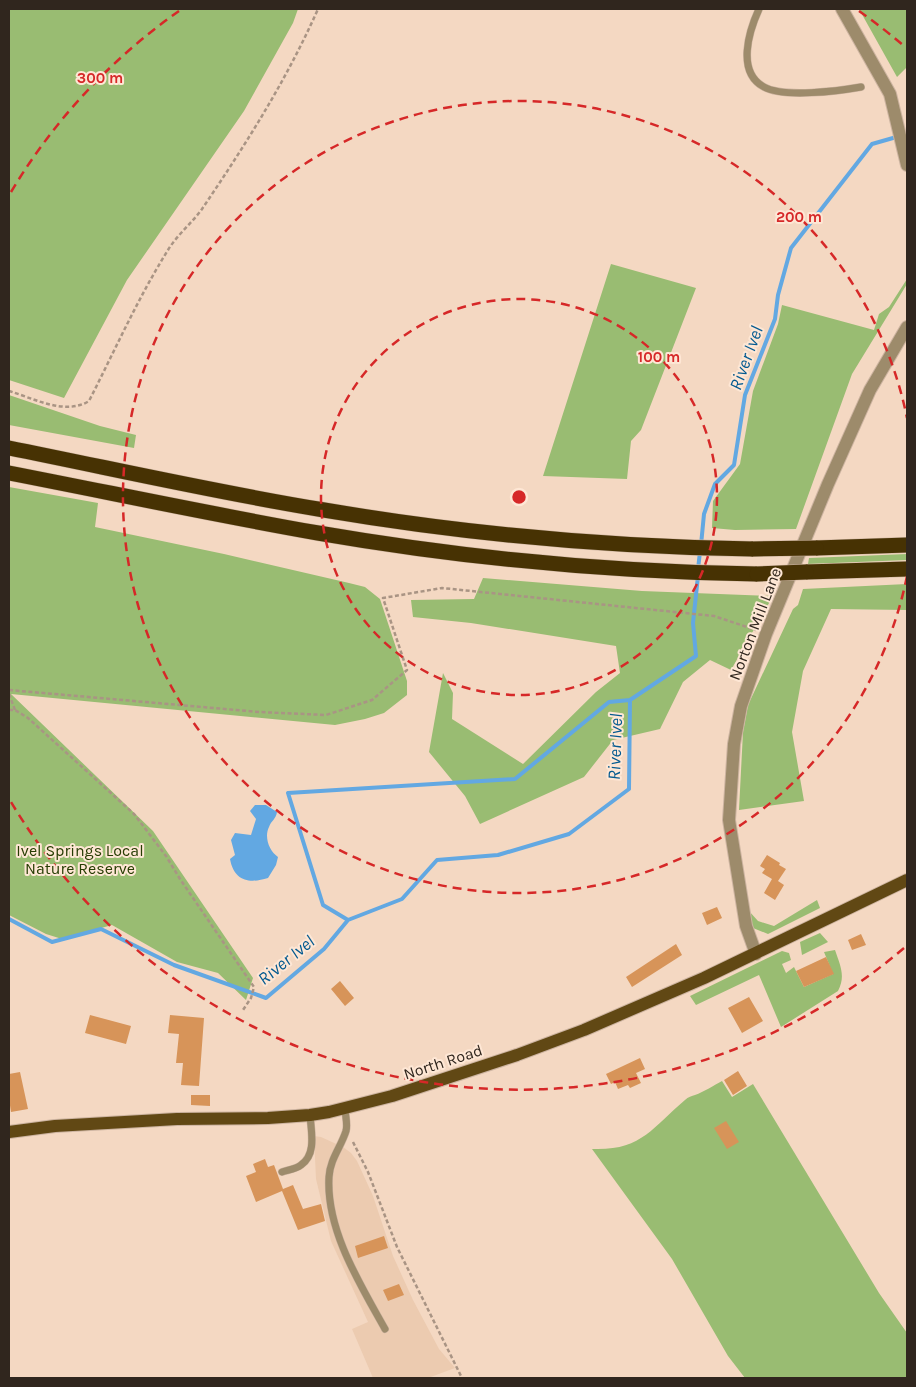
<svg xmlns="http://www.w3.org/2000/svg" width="916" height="1387" viewBox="0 0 916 1387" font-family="Karla,sans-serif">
	<rect width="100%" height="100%" fill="#f4d8c2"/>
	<path fill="#eccbb0" d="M314,1136L321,1137L343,1147L351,1153L357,1161L373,1196L393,1256L413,1300L439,1349L455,1368L428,1378H373L352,1329L368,1322L331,1241L316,1179Z"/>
	<path fill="#99bc72" d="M9,9H298L293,23L244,111L127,280L64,398L9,380Z
		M859,9H907V67L897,77Z
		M611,264L696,288L641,430L631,441L627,479L543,476Z
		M907,279V284L852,374L796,529L735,530L712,528L713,501L740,464L753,391L778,324L782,305L874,330L879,314L889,307Z
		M9,395L100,426L136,435L134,448L9,425Z
		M9,487L98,503L95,527L224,554L349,583L365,587L380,599L407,681V695L384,713L365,719L335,725L11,694L153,831L253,978L246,1000L218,973L177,962L112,925L62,939L46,934L9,915Z
		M907,554V560L808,564L809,558Z
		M483,578L642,591L773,596L731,670L710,660L683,682L660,729L613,740L584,777L480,824L465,796L429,752L443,673L453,693L452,719L523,764L596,692L620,673L616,646L471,623L413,617L411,600L474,599Z
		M907,584V610L831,609L803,671L792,732L804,801L739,810L743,732L748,705L793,609L798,605L803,589Z
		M817,900L820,908L768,934L753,928L750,921L749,911L758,921L774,926Z
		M820,933L828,942L802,955L800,942Z
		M835,950C840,965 846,976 838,991L781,1027L759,975L696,1005L690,996L782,951L789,953L791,960L782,964L786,973L794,967L804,987L833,974L824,952Z
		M722,1081L732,1097L753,1084L879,1293L907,1333V1378H745L728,1356L672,1259L592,1149C641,1151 652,1128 685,1100C688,1097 692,1096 695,1095C704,1092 714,1085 722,1081Z"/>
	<path fill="#62a8e2" d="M255,805H266L277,812C276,819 271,821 269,827C264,837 269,851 278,857L276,865L268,878C249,884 234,881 230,859L235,855L231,840L235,833L251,835L256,819L250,811Z"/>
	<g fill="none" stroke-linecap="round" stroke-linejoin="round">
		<path stroke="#62a8e2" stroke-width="4" d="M701,545L704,514L715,484L734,465L745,395L775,319L778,295L791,248L872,144L907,134
			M698,569L700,552
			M9,919L52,942L101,929L174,965L266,998L324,949L348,920L402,899L437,860L498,855L569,834L629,789L630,700L696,656L693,623L698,576
			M348,920L323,905L288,793L515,779L609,702L630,700"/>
	</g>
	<path fill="#d79459" d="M767,855L780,863L779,865L786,869L778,881L784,885L775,900L764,893L772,879L762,873L765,869L760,866Z
		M717,907L722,918L707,925L702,913Z
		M861,934L866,945L852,950L848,940Z
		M676,944L682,955L632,987L626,977Z
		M826,957L834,974L804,987L796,971Z
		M340,981L354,998L345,1006L331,989Z
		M749,997L763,1021L742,1033L728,1008Z
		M90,1015L131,1026L126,1044L85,1033Z
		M170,1015L204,1018L199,1086L181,1085L183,1063H176L179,1034L168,1033Z
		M640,1058L645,1069L636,1073L641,1083L630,1088L628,1085L618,1089L615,1082L611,1084L606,1074Z
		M738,1071L747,1086L733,1095L724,1080Z
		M20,1072L28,1109L11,1112L9,1099V1074Z
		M191,1095H210V1106L191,1105Z
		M726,1121L739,1142L727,1149L714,1128Z
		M265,1159L268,1167L274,1165L283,1189L293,1185L303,1209L321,1204L325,1221L298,1230L282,1191L256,1202L246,1176L256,1172L253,1164Z
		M384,1236L388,1248L358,1258L355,1246Z
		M399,1284L404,1295L388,1301L383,1290Z"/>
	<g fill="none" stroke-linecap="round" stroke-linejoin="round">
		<g stroke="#cdb4a1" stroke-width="8">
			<path id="lane" d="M759,9C749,31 736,72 764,87C784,98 838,91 861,87
				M345,1108C345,1115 348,1124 346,1131C341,1147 330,1159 329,1177C326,1230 360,1284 385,1329
				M282,1172C288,1170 296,1169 301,1165C317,1154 311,1131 310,1115"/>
		</g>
		<g stroke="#cdb4a1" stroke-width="14">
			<path id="street" d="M842,9L890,94L907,165
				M756,954L746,926L729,820L734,744L741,706L766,634L828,484L870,390L907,327"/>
		</g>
		<g stroke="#cdb4a1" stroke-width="14">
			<path id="primary" d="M9,1132L55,1126L177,1119L268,1118L310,1115L329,1112L392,1096L517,1055L584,1030L704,978L907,880"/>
		</g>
		<g stroke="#cdb4a1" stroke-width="16">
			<path id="highway" d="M9,448C114,469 219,493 324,510C466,534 609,547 753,549
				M9,473C112,493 215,515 318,533C463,558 610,572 757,574
				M816,548L907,545
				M806,572L907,569"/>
		</g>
		<path stroke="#a99484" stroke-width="2.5" stroke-dasharray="4 2.5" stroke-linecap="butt" d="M9,391C33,398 65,416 89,401C115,350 138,298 168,250C177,235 192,223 202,209C246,144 286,81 318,9
			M9,690L259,712L326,715L372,700L407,670L383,598L442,588L714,616L756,630
			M9,694L15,710
			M9,710H15L28,718L134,814L166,856L180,879L254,987L251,998L243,1010
			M353,1142L368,1172L397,1247L462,1378"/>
		<use href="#lane" stroke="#9d8b6b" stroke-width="7"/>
		<use href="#street" stroke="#9d8b6b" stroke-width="12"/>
		<use href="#primary" stroke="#614814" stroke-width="12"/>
		<use href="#highway" stroke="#473203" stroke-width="15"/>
		<g stroke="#cdb4a1" stroke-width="16" stroke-linecap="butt">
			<path id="highway-bridge" d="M753,549L816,548
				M757,574L806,572"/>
		</g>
		<use href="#highway-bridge" stroke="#473203" stroke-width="15"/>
	</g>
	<g fill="none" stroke="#d62828" stroke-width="2.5" stroke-dasharray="9 6">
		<circle cx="519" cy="497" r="198"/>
		<path d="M907 576A396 396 0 1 1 907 418"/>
		<path d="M904 948A593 593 0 0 1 11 802M11 192A593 593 0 0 1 179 11M859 11A593 593 0 0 1 904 46"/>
	</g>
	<g text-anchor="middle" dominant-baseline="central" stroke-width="4" stroke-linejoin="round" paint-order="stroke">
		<g font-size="16" fill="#30261e" stroke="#fee7d5">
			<text transform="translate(755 624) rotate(-69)">Norton Mill Lane</text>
			<text transform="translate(443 1062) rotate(-18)">North Road</text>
		</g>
		<g font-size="16" fill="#273d03" stroke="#fee7d5">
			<text x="80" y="850">Ivel Springs Local<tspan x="80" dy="18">Nature Reserve</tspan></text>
		</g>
		<g font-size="18" font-style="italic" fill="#045a90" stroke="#fee7d5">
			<text transform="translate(746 358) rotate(-70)">River Ivel</text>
			<text transform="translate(615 747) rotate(-88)">River Ivel</text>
			<text transform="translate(286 960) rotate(-39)">River Ivel</text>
		</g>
	</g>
	<circle cx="519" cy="497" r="8" fill="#d62828" stroke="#fee7d5" stroke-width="2.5"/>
	<g font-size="15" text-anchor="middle" font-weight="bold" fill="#d62828" stroke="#fee7d5" stroke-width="4" stroke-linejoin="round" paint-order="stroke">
		<text x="100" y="83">300 m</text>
		<text x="799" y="222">200 m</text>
		<text x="659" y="362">100 m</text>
	</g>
	<rect width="916" height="1387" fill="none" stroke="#30261e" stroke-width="20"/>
</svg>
